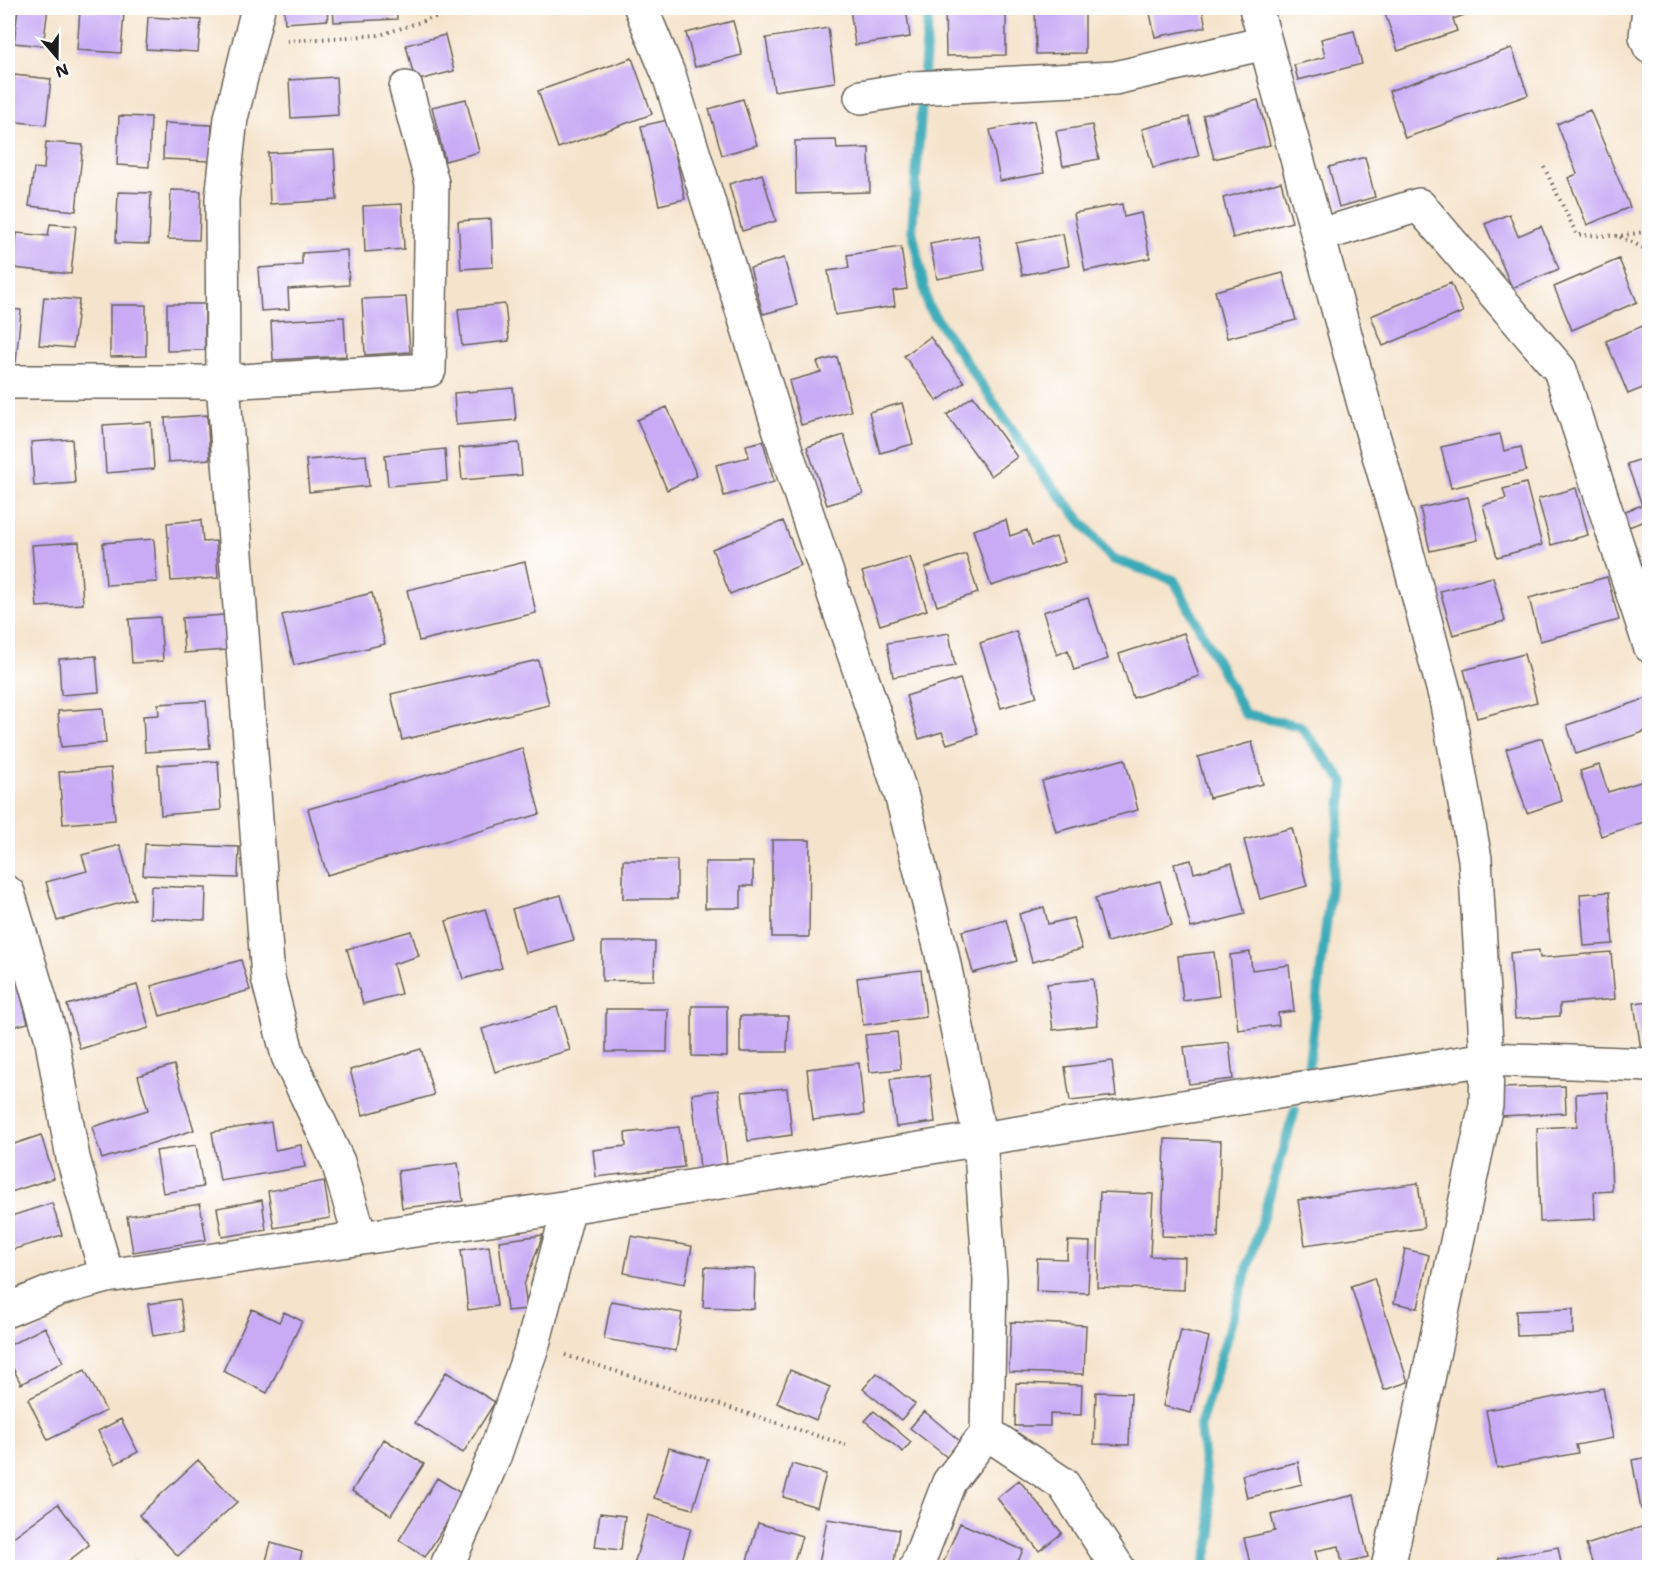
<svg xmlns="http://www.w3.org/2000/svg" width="1657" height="1575" viewBox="0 0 1657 1575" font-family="'Shantell Sans',sans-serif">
	<rect width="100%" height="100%" fill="#fff"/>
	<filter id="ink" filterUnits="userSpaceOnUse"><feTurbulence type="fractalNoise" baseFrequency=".0167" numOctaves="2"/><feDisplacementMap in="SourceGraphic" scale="12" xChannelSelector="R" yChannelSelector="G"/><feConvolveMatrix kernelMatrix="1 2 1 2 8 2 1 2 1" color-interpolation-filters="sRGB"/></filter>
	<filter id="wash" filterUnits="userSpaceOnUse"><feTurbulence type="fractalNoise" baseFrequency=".008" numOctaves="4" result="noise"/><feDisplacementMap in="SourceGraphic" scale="24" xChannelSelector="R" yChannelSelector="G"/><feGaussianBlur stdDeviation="1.35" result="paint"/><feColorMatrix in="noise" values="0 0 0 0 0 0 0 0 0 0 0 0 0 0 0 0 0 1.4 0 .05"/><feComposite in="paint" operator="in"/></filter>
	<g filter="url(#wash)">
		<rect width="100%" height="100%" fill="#f5e4cc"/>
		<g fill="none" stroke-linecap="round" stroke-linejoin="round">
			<path stroke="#3aaab8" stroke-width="10" d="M924,74L929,8
				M922,101L912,230L928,306L1041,472L1112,559L1174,580L1245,714L1300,726L1344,782L1309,1063
				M1204,1568L1212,1534L1200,1426L1295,1110"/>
		</g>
		<g id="blocks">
			<path fill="#c8abf4" d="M18,8H48L43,46L14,43Z
				M284,8H327L328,20L285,23Z
				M333,8H396L397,19L334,22Z
				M850,8H906L910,37L855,45Z
				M945,8H1006V55L946,56Z
				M1035,8H1085V53L1036,54Z
				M1149,8H1202L1206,27L1155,37Z
				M1383,8H1484L1453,19L1457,31L1398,51Z
				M80,10L124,12L121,53L77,50Z
				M148,17L201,20L198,52L146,49Z
				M733,21L742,55L695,67L686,33Z
				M828,28L835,82L774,91L766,38Z
				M1354,31L1362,64L1298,80L1294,65L1325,57L1321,39Z
				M445,35L454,71L415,81L406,45Z
				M1512,48L1528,95L1405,138L1389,91Z
				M632,58L652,114L558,148L538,91Z
				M14,75L51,79L46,125L8,121Z
				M336,77L338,115L291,118L289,80Z
				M466,99L479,152L445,161L432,107Z
				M743,99L757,145L722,155L709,109Z
				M1258,100L1270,145L1214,159L1203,115Z
				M1590,110L1630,207L1587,225L1568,178L1577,174L1557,124Z
				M119,116L151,117L149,167L117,165Z
				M1189,117L1199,156L1153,168L1142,129Z
				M668,120L685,199L659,205L641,126Z
				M1034,121L1044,173L1000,181L990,130Z
				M164,123L212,125L210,161L163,159Z
				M1092,125L1099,159L1063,166L1056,131Z
				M836,140L837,149L869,148L870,192L796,194L795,141Z
				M46,142L83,145L76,211L29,206L34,168L44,169Z
				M334,150L337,200L270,204L268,153Z
				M1365,157L1375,197L1339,207L1329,167Z
				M762,174L776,221L742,231L729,184Z
				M1281,182L1292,222L1233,238L1223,198Z
				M171,190L201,191L199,240L168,239Z
				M118,192L151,193L149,244L116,243Z
				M402,204L404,249L365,252L363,206Z
				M1122,204L1124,217L1141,213L1150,258L1085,271L1074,213Z
				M1509,214L1518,236L1541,226L1559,269L1512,288L1485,224Z
				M491,219L493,267L461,269L458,221Z
				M50,224L76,226L71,274L13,268L17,233L48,236Z
				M1063,234L1069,266L1022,275L1016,243Z
				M978,235L985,270L937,279L930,244Z
				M901,247L907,289L893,291L895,306L835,315L828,271L849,268L847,255Z
				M347,250L349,285L288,289L289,309L261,311L258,268L302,265V253Z
				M784,258L797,305L763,314L750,268Z
				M1619,259L1637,302L1572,330L1554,287Z
				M1283,273L1296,320L1227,338L1215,291Z
				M1451,283L1463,312L1383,346L1371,316Z
				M44,297L79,300L73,348L39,345Z
				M406,297L410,352L365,355L362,299Z
				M167,304H205V350L167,351Z
				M505,304L509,341L462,346L458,309Z
				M110,305H146V356L110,357Z
				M8,309L21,310L16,362L8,361Z
				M344,317L346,356L273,360L271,321Z
				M1650,323V385L1628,394L1606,341Z
				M930,337L964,382L937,401L904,356Z
				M837,357L851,411L801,425L789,381L821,372L817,362Z
				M513,388L516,420L456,425L454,393Z
				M973,396L1017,457L991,476L947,415Z
				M902,403L913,444L880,453L869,412Z
				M667,407L697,476L667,490L637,420Z
				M207,415L210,459L168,462L165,418Z
				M151,422L154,469L106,473L103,425Z
				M1500,434L1504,451L1521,447L1526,471L1451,488L1441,447Z
				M844,435L863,494L827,505L807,447Z
				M72,439L75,483L34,486L31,442Z
				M763,441L774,482L724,496L716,465L749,457L746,445Z
				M519,443L522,475L462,480L459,448Z
				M445,449L447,481L388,486L385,455Z
				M366,455L369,486L309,492L306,460Z
				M1647,457L1650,464V519L1626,528L1620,513L1642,505L1627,464Z
				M1526,483L1542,545L1497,557L1483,505L1506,499L1503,489Z
				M1576,488L1588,535L1551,545L1538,499Z
				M1468,497L1478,540L1430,551L1420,508Z
				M201,520L203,542L216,541L218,578L171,581L167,523Z
				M1006,520L1010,536L1027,530L1032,545L1056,537L1065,562L991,586L973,530Z
				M783,521L801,565L730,594L712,549Z
				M154,539L157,582L106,585L103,543Z
				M79,542L83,604L37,607L32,545Z
				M966,554L978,593L937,606L925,568Z
				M910,557L927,610L880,625L862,572Z
				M525,562L536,613L419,641L407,590Z
				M1493,577L1505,621L1453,635L1440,591Z
				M1607,577L1619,620L1540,641L1529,598Z
				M372,593L385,644L294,665L282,615Z
				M1088,598L1108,659L1074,670L1068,650L1057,655L1043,612Z
				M224,615L227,650L184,653L182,618Z
				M160,617L163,661L132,663L129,619Z
				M1016,631L1037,697L1001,708L980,643Z
				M949,633L955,666L893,677L887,643Z
				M1184,633L1199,676L1133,698L1119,654Z
				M1524,654L1537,702L1477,718L1464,670Z
				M96,656L99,692L61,695L59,659Z
				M538,660L549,705L402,740L391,694Z
				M960,679L978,734L947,744L942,732L919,739L906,696Z
				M1648,698L1650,704V730L1576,754L1567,725Z
				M206,701L210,748L145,752L143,716L159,715L158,704Z
				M103,708L106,743L61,747L58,711Z
				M1542,738L1562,801L1527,813L1506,749Z
				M1252,742L1263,784L1209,798L1198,757Z
				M522,748L540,814L327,875L308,809Z
				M1125,759L1138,810L1056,832L1042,781Z
				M218,761L221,810L161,815L158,765Z
				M1599,765L1608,792L1650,779V820L1601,836L1580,771Z
				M111,768L115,820L63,824L59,772Z
				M1292,828L1307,886L1260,899L1244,840Z
				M772,840H810L809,937H772Z
				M145,844L239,847L238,878L143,875Z
				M120,845L135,899L57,921L46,882L87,871L82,855Z
				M623,860H677V899H623Z
				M1191,860L1194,873L1232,863L1245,914L1191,928L1174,864Z
				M705,862H753V886H741V908H705Z
				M1160,881L1172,925L1107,942L1095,898Z
				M151,886L206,888L205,920L150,918Z
				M1609,892L1613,944L1584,946L1580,894Z
				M561,895L574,940L525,953L512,909Z
				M1044,907L1048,924L1073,918L1082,949L1032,962L1019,914Z
				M485,909L502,968L463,979L446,921Z
				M1006,920L1017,961L973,973L962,931Z
				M411,931L419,956L393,964L401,994L363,1004L347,949Z
				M602,942H655L654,980L602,981Z
				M1539,950L1540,958L1611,952L1615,999L1560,1004V1016L1515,1019L1510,953Z
				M1214,952L1219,996L1183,1001L1178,956Z
				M1250,952L1252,970L1289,965L1294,1011L1278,1013L1279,1025L1238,1030L1230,955Z
				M241,960L250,990L160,1016L151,986Z
				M921,970L926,1017L863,1025L857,978Z
				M1093,979L1098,1025L1053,1030L1047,984Z
				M17,981L28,1023L8,1028V983Z
				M137,985L149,1028L80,1049L67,1005Z
				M1650,1001V1048L1641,1050L1634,1003Z
				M692,1006H727V1057L692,1056Z
				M557,1007L570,1050L495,1072L482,1029Z
				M606,1009H668L667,1052H606Z
				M740,1016H788L787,1052H740Z
				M897,1032L901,1069L870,1072L865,1035Z
				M1229,1042L1233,1079L1189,1084L1184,1047Z
				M421,1049L434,1095L363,1115L350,1070Z
				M1112,1061L1116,1096L1070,1101L1065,1067Z
				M859,1063L864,1114L813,1120L807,1069Z
				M174,1065L194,1130L102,1159L92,1127L148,1110L138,1076Z
				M930,1075L935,1122L896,1127L890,1079Z
				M1565,1086L1566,1113L1500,1116L1499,1088Z
				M787,1088L792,1135L748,1141L742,1092Z
				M718,1090L727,1164L700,1168L692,1094Z
				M1608,1092L1612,1191L1594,1192L1595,1219L1540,1222L1537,1128L1577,1126L1576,1094Z
				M271,1122L275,1150L301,1145L305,1167L220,1181L212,1132Z
				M679,1127L684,1167L596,1177L593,1150L626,1146L625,1133Z
				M41,1135L54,1178L8,1193V1146Z
				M1165,1139L1221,1141L1218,1238L1162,1236Z
				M196,1145L203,1187L163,1193L156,1151Z
				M458,1163L463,1201L402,1208L398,1171Z
				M324,1181L330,1218L274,1228L268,1191Z
				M1418,1183L1424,1228L1305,1245L1298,1200Z
				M1100,1192L1153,1194L1150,1256L1185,1257L1184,1290L1097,1287Z
				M262,1200L266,1230L222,1237L217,1208Z
				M52,1203L62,1235L8,1251V1217Z
				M200,1204L206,1240L133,1252L127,1216Z
				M543,1235L524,1285L527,1309L507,1311L499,1241Z
				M631,1236L692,1246L685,1284L624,1273Z
				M1068,1241L1090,1242L1088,1293L1036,1291L1037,1258L1067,1259Z
				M489,1246L497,1306L468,1310L461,1250Z
				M1405,1249L1429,1255L1418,1308L1394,1303Z
				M705,1267L755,1269L754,1309L703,1307Z
				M1374,1278L1408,1382L1384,1390L1351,1286Z
				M180,1299L185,1331L153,1336L148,1304Z
				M611,1301L682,1313L676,1351L604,1339Z
				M252,1309L279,1322L284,1312L302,1321L267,1393L223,1371Z
				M1573,1309V1334L1517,1336L1516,1311Z
				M1011,1322L1086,1325L1084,1374L1009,1372Z
				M45,1327L63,1362L21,1384L8,1358V1346Z
				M1181,1330L1209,1337L1191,1413L1163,1406Z
				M85,1370L106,1411L48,1440L28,1399Z
				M790,1370L830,1387L816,1420L777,1403Z
				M446,1372L495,1402L463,1453L415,1423Z
				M877,1373L915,1404L901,1420L863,1389Z
				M1016,1383L1082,1385L1081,1415L1050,1414V1426H1015Z
				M1603,1388L1613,1438L1576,1445L1578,1453L1497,1468L1486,1410Z
				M1096,1392L1131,1393L1129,1445L1094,1444Z
				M874,1411L911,1442L903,1452L865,1421Z
				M924,1411L961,1442L948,1458L910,1428Z
				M121,1419L138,1452L115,1464L98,1431Z
				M384,1439L424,1464L391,1515L352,1491Z
				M669,1448L708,1459L693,1509L654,1498Z
				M1650,1457V1507L1641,1509L1632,1460Z
				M198,1460L237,1502L178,1556L139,1515Z
				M1298,1462L1302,1484L1247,1498L1242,1475Z
				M792,1464L826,1474L817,1507L783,1497Z
				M437,1478L464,1495L425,1557L399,1540Z
				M1019,1480L1062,1533L1039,1551L997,1498Z
				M1354,1495L1368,1557L1342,1563L1339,1546L1315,1551L1319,1566L1310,1568H1251L1244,1538L1275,1531L1271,1515Z
				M58,1504L89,1545L59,1568H8V1541Z
				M600,1513L625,1516L621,1550L595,1547Z
				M648,1515L691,1528L680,1568H633Z
				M827,1519L899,1530L893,1568H843L819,1564Z
				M758,1523L802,1536L792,1568H745Z
				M960,1523L1023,1550L1015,1568H941Z
				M1650,1524V1568H1594L1586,1545Z
				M271,1543L302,1552L298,1568H264Z
				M1558,1547L1562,1568H1500L1498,1558Z
				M137,1560L147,1568H132Z"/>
		</g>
	</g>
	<g filter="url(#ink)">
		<use href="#blocks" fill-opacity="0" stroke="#68625a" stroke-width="1.5"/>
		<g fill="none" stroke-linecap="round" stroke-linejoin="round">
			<g stroke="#68625a" stroke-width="36">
				<path id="minor" d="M258,8L231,118L222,199L223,382L268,978L288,1056L338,1162L360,1237
					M641,8L670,78L787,454L901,794L941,950L980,1139L990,1279L987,1433L949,1482L916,1568
					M1256,8L1364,404L1403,538L1446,699L1475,859L1487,1059L1486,1105L1388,1568
					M1649,8L1646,37L1650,47
					M861,97L914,88L1115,78L1265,43
					M1318,236L1419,205L1560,370L1650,646
					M8,382H223L429,370L432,183L406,88
					M8,893L51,1036L73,1158L107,1276
					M8,1310L59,1289L107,1276L569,1207L980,1139L1487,1059L1650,1065
					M987,1433L1063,1484L1118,1568
					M446,1568L494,1457L533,1344L569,1207"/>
			</g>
			<path stroke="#68625a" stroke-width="4" stroke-dasharray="1.5 4.5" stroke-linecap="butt" d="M287,41L380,35L464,8
				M1544,167L1577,235L1620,236L1650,231
				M1620,237L1650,251
				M565,1355L846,1445"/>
			<use href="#minor" stroke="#fff" stroke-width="33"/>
		</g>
	</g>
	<rect width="1657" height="1575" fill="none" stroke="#fff" stroke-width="30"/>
	<g transform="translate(57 57) rotate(160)" stroke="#ffffff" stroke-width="4.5" paint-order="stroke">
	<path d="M0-4.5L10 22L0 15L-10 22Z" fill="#1c1c1c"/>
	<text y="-9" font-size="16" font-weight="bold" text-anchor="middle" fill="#1c1c1c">N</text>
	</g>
</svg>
